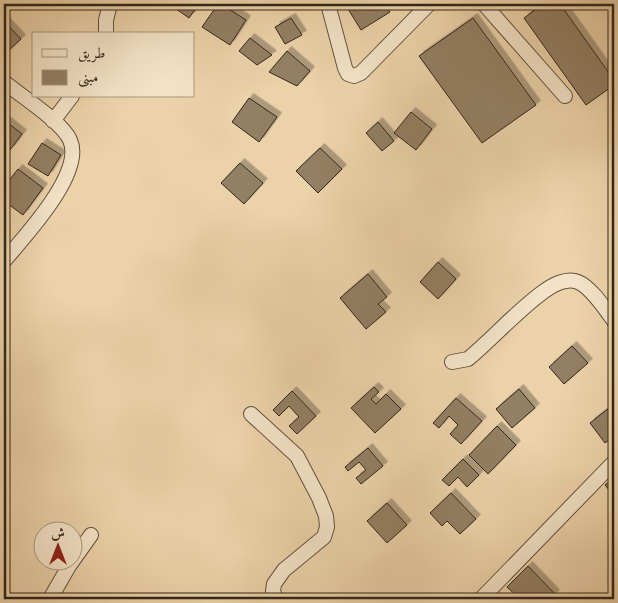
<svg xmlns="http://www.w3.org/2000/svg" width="618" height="603" viewBox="0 0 618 603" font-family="'EB Garamond',Amiri,serif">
	<defs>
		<filter id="shadow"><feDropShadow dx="4.5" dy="-4.5" stdDeviation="0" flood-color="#0004"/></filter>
	</defs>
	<rect width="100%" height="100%" fill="#ecd2a9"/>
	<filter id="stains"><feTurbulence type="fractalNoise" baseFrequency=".004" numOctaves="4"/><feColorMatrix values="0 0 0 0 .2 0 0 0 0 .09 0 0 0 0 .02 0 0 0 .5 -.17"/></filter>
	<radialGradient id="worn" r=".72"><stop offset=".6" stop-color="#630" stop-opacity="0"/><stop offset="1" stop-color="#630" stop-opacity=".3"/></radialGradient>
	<path fill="#937f64" stroke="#33261a" filter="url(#shadow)" d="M76,4H97L95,10Z
		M169,4H199L189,18Z
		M218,4H221L246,20L230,45L202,27Z
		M345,4H384L390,12L361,30Z
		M543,4H560L614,80V85L586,105L524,18Z
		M291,18L302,35L285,44L275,27Z
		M473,18L536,105L482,143L419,56Z
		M4,21L21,39L4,55Z
		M250,38L272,55L257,65L239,51Z
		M287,51L310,71L297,86L269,72Z
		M249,98L277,117L259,142L232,122Z
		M411,112L432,129L416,150L394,133Z
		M4,120L22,134L10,150L6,147L4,150Z
		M378,122L394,141L382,151L366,133Z
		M42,143L61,155L48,176L28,164Z
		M320,148L342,169L318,193L296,171Z
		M240,163L263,183L244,204L221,183Z
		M18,169L43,188L23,215L4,201V187Z
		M438,262L456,279L438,299L420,282Z
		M368,274L387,297L378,304L386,312L366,329L340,298Z
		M572,346L588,363L564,384L549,367Z
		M374,387L379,392L371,399L376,404L386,394L401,409L375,433L351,408Z
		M519,389L535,408L512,428L496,409Z
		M292,391L316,416L297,434L289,426L299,417L289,406L279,416L273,410Z
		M456,398L482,421L461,444L450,434L458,425L449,416L439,428L433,423Z
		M614,404V436L605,443L590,423Z
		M497,426L516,445L488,474L469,455Z
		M368,448L383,466L361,484L356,478L366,470L359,462L348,471L345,467Z
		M463,459L479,475L467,487L458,477L449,486L442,480Z
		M614,478V496L605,485Z
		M451,493L476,519L460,534L447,521L442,526L430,513Z
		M387,503L407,525L387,543L367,521Z
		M528,566L555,594L550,599H520L507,587Z"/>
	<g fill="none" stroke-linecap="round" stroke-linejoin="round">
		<g stroke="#61513e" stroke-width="16">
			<path id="minor" d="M328,4L345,68L348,74L354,76L361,73L429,4
				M484,4L565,96
				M106,34V20L110,4
				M4,82C20,95 62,122 70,140C85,173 24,237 4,261
				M53,121L72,96
				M452,362L468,359C493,338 517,311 543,292C552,285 567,277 578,282C591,287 606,310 614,321
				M251,414L297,456L319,498L326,516L327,527L324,537L284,570L274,584L273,591L276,599
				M50,599L69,566L91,535
				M481,599L614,462"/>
		</g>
		<use href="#minor" stroke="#f3e2c7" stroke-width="14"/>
	</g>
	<rect width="618" height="603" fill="none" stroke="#ecd2a9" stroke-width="20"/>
	<rect x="5" y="5" width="608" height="593" fill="none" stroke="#33261a" stroke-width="2.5"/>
	<rect x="10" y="10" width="598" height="583" fill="none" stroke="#33261a"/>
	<rect x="32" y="32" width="162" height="65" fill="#f3e2c7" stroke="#a69782"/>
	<rect x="42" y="49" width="25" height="8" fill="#f3e2c7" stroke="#a69782"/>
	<text x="78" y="58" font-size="15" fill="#33261a">طريق</text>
	<rect x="42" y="70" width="25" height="15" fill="#937f64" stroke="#a69782"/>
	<text x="78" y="82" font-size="15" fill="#33261a">مبنى</text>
	<g transform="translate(58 546)"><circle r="24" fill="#f3e2c7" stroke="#a69782"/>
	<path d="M0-4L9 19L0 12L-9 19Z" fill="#8f2418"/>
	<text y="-8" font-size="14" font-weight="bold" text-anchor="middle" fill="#33261a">ش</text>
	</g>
	<rect width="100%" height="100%" filter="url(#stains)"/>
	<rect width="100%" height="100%" fill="url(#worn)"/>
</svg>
